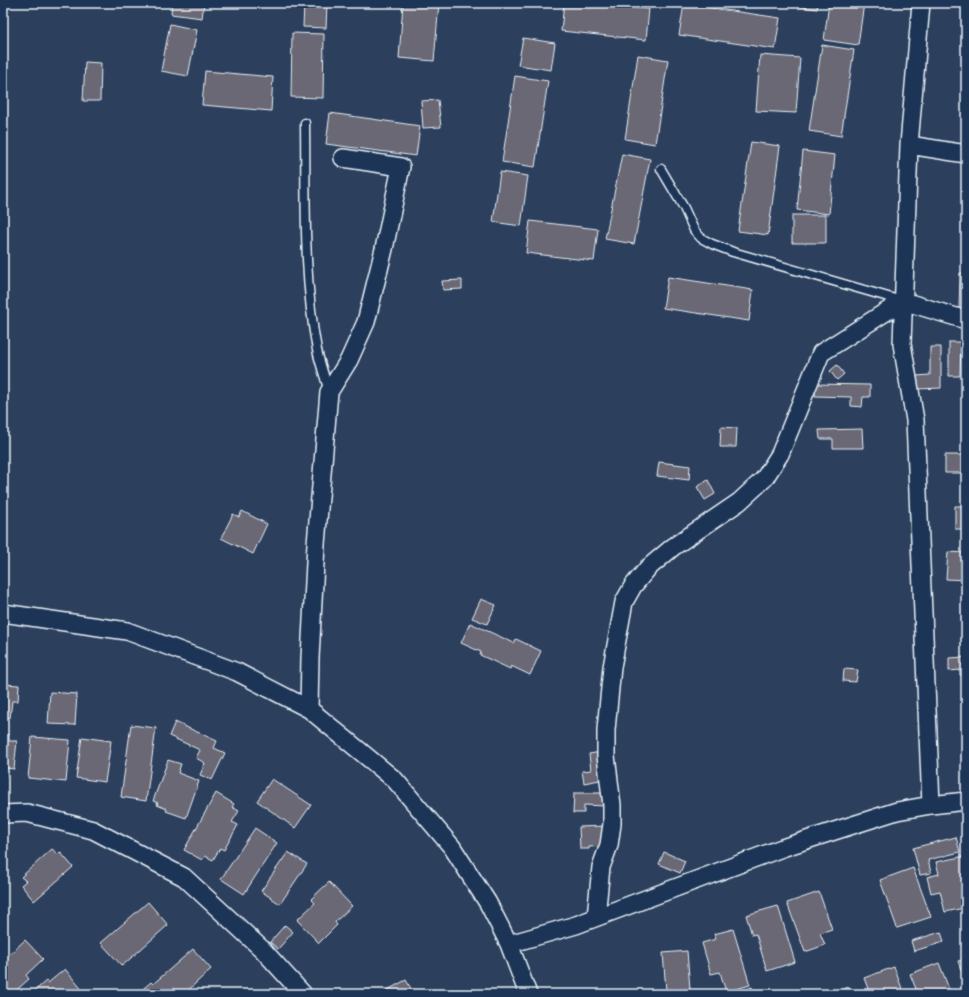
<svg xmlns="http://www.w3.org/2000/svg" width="969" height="997" viewBox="0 0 969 997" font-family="'Balsamiq Sans',sans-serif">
	<rect width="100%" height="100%" fill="#2c3f5d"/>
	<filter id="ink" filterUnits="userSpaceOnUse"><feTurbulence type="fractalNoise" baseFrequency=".025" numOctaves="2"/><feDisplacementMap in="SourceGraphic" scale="8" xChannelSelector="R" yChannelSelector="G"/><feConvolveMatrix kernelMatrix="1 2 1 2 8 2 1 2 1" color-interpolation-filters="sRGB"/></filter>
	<g filter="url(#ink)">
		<path fill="#6a6874" stroke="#e8f1f8" d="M172,3H204L202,18L171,14Z
			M304,3H327L326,28L303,27Z
			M403,3H439L434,61L399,58Z
			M564,3H588L649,9L646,40L561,31Z
			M774,3H818L817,9Z
			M829,3H864L858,45L824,40Z
			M684,4L780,18L775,49L679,35Z
			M170,24L197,30L188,76L161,71Z
			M292,33L324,34L323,98L291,97Z
			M523,38L555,43L551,70L518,65Z
			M822,45L854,50L841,136L809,131Z
			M638,55L668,60L655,144L625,139Z
			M760,55L800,58L796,113L756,111Z
			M85,62L101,63L100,101H83Z
			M205,71L273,77L271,111L202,105Z
			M515,76L548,81L535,167L502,162Z
			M438,100L441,127L423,128L421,101Z
			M330,113L420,126L416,156L326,144Z
			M751,142L780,146L768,235L738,231Z
			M803,151L835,155L829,214L797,210Z
			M622,154L650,159L634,244L605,239Z
			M500,172L528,176L521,226L493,222Z
			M792,215H826V243H792Z
			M530,221L598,229L594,261L526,253Z
			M960,273H966V310H959Z
			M668,277L753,290L749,321L663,308Z
			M462,280V289L443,290L442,281Z
			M949,342H961L960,376H949Z
			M930,347H941V388L917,389V376L930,375Z
			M963,350H966V361H962Z
			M837,365L844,374L837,380L830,371Z
			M815,384L870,385V397H863L862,407L851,406V397L815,396Z
			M721,427L737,428L736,447H720Z
			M862,429L863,448H833V439H820L819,430Z
			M945,455H964V473H945Z
			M659,462L690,466L689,480L657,476Z
			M708,480L715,494L705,500L697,487Z
			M955,506H966V529H955Z
			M242,511L267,524L253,554L221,538L233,514L239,517Z
			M948,552L966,553V580L946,579Z
			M481,599L496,605L487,624L472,618Z
			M470,623L514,643L516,639L541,651L530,675L511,666L510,669L480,655L481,652L461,643Z
			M966,657V675H960V670L949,671V658Z
			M844,669L858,670L856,682L843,681Z
			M3,684L19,685L18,701H12L10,718L3,717Z
			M50,692L77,694L75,725L48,724Z
			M175,722L217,741L214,748L225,753L212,780L200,775L205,763L196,758L200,750L169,736Z
			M131,725L156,728L146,801L121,797Z
			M3,734L9,735V741H17L14,769L6,768L5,777H3Z
			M32,737L70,740L66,782L28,778Z
			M82,737L111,741L105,782L76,778Z
			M601,752L605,779L584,783L582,771L591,770L589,754Z
			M168,760L181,764L178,773L199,781L186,818L166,811L167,809L157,805L158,803L153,801Z
			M272,779L311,805L295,828L257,801Z
			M216,793L234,804L232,807L239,811L232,822L238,825L224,850L220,848L213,860L205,856L202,860L184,850Z
			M574,793H605V806L584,805V813H573Z
			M606,826V846L589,847V849H580L579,827Z
			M255,828L277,843L244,894L221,879Z
			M956,837L960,852L928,860L931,873L920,875L913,848Z
			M52,849L58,854L60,852L73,867L34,901L21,885L26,881L21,877Z
			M288,852L307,864L280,904L261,891Z
			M664,852L685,861L680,873L659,864Z
			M965,856L966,900L963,901L964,908L945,912L940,891L931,893L927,877L939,874L936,862Z
			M913,868L931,917L897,928L880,880Z
			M329,882L352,906L335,922L337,925L319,943L297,920L315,903L311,899Z
			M819,892L832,929L820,933L825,945L805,952L787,903Z
			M148,902L168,925L122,966L101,943Z
			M778,906L795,962L767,971L756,934L752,935L746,915Z
			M285,925L293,932L278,949L270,942Z
			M733,929L750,985L726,992L720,972L711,974L702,943L716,939L714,934Z
			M941,932L944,942L914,951L911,941Z
			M25,940L43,959L26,975L29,979L12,994H5L3,991V960Z
			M193,949L211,969L184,994H137L151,982L153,984Z
			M687,951L690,989L666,991L663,953Z
			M966,959V978L964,979L958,961Z
			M939,963L951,994H918L910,974Z
			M894,967L904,994H870L864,978Z
			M65,969L83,991L80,994H31L46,981L48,983Z
			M406,980L414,994H380Z
			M752,987L755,994H735Z
			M849,987L852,994H829Z"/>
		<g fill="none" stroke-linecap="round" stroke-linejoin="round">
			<g stroke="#e8f1f8" stroke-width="11">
				<path id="service" d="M305,123C306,198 303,276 317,350C320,364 325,378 329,391
					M661,169L684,208L694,230L701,238L712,244L733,252L902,301"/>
			</g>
			<g stroke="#e8f1f8" stroke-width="20">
				<path id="minor" d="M921,3L909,145L902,344L915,420L931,805
					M909,145L966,154
					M3,613L127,631L237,672L309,709L395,780L452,847L488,903L509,944L528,994
					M309,709L310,658L316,544L329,392L349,360L366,322L384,249L401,167L343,158
					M3,814L27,813L93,830L184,877L263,950L303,994
					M596,917L601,867L609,845L612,824V805L606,756V730L612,667L624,602L633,586L648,568L673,547L739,502L764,479L780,454L821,353L903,301L966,320
					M509,944L576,925L782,848L856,824L897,811L931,805L966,801"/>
			</g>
			<use href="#service" stroke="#1d3557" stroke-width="8"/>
			<use href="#minor" stroke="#1d3557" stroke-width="17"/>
		</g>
	</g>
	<rect width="969" height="997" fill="none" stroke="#1d3557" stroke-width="16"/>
	<rect x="8" y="8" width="953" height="981" fill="none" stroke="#e8f1f8" stroke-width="1.5" filter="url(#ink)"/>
</svg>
